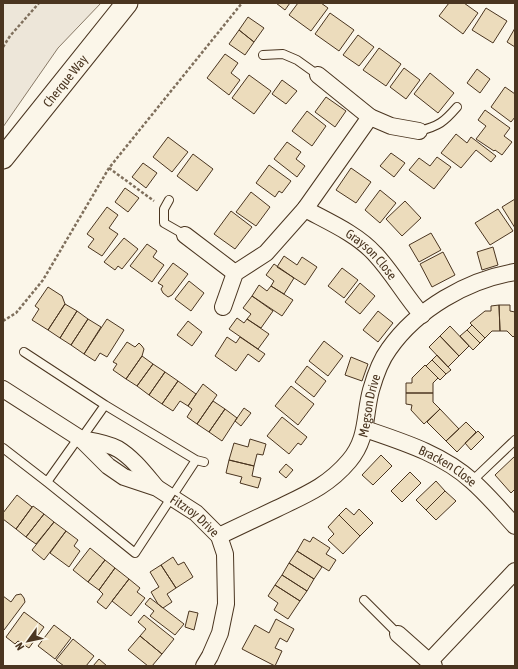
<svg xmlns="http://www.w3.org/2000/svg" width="518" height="669" viewBox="0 0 518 669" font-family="'Asap Condensed',sans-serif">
	<rect width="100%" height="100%" fill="#fbf6e9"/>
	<path fill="#ede6d9" stroke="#887966" d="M3,3H101L58,48L3,127Z"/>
	<path fill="#ecdcbc" stroke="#4a3520" d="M276,3H290L285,10Z
		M298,3H321L328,8L311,31L289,15Z
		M449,3H464L478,13L463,34L439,16Z
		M486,8L507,21L493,43L472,30Z
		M330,13L354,30L339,51L315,34Z
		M248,17L264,28L254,42L239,30Z
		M515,28V47L507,42Z
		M239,30L254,42L245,55L229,44Z
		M358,35L374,47L359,66L343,55Z
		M379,48L401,64L386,86L363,70Z
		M225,54L238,63L231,73L240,80L229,95L207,78Z
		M404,68L420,80L406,99L390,87Z
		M477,69L490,79L480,93L467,83Z
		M430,73L454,93L438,113L414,94Z
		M249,75L271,91L254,114L232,98Z
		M282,80L297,91L286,104L272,94Z
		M505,87L515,94V117L511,122L491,107Z
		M326,97L346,111L335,127L315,112Z
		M485,110L510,128L504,136L512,142L502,155L495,150L494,151L476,139L486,126L478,120Z
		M307,111L326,126L312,146L292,131Z
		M456,134L467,143L471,137L496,156L491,162L476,150L461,168L441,153Z
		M168,137L188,152L172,172L153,157Z
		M287,142L301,152L296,159L305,166L297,177L274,159Z
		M391,153L405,163L394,177L380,166Z
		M193,154L213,169L197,191L177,176Z
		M437,157L451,167L434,189L409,170L419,158L430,166Z
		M143,163L157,173L146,188L132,177Z
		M269,165L291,181L282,193L279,191L275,197L256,183Z
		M351,168L371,182L356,203L336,190Z
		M125,188L139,198L128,212L115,202Z
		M380,190L396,203L380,223L365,210Z
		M251,192L270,207L256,226L236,212Z
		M515,199V228L502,207Z
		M405,201L421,218L402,236L386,219Z
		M107,207L118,215L109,228L118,234L102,256L88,247L94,239L87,234Z
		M498,209L513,231L490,245L475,223Z
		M231,211L252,227L235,249L214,234Z
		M431,233L441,250L419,262L409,245Z
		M124,238L138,249L122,269L118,266L115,270L104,262Z
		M147,244L157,251L153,257L164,265L152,282L130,266Z
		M493,247L498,265L482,270L477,252Z
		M443,252L455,275L432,287L420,264Z
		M284,256L297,265L302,257L317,267L305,285L277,267Z
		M173,263L188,274L172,295L168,297L163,293L161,289L163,286L158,283Z
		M274,264L294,278L284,294L271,286L274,281L266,275Z
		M342,268L358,280L344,298L328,286Z
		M189,281L204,293L191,311L175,299Z
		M360,283L375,296L360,314L345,302Z
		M259,285L267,291L271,286L293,300L282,316L252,296Z
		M48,287L62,296L65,304L48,330L32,320L39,309L35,306Z
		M252,296L273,311L261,328L247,319L251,314L243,308Z
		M65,304L77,311L60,338L48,330Z
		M499,305H510V311L515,312V335L513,337L507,331H500Z
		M499,305L500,331H492L485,338L470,323L485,311H491V306Z
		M77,311L88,319L71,345L60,338Z
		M378,311L393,323L378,342L363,330Z
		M237,318L244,323L247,319L269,334L258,349L229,329Z
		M88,319L101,327L84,354L71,345Z
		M107,319L124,330L107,357L100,353L95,361L84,354Z
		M188,321L202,332L192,346L177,335Z
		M472,325L485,338L480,343L467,330Z
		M450,326L469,346L459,356L440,336Z
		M467,330L480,343L473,350L460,336Z
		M440,336L459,356L448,367L429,347Z
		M227,337L236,343L240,337L265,354L259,362L248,354L236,371L215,356Z
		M324,341L343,356L328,376L309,361Z
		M127,342L135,347L139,343L142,346L144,349L142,356L126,379L113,370L117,364L113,362Z
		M437,355L451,370L446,374L432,360Z
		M142,356L153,364L137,386L126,379Z
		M351,357L368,364L362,381L345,375Z
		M432,360L446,374L440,380L426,366Z
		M153,364L165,372L149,395L137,386Z
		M425,365L438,378L433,383V393H406V383H412V378Z
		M307,366L326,381L314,397L295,382Z
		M165,372L178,381L162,404L149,395Z
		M178,381L196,394L188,406L180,401L173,411L162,404Z
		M203,384L217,395L197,424L187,417L192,409L188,406Z
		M291,386L314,404L298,425L275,406Z
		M406,393H433V402L440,409L424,424L411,410L412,405L406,404Z
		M213,401L225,409L209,432L197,424Z
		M244,408L251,413L241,426L235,421Z
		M225,409L237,418L222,441L209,432Z
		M440,409L459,429L446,441L427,422Z
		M282,417L307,437L301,445L298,443L289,454L267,436Z
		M466,422L476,432L457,452L446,441Z
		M478,431L484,437L471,450L465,443Z
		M250,439L266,444L263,455L257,454L254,466L229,460L234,443L248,447Z
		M381,455L392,466L373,485L362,475Z
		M515,456V489L511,493L495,475Z
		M229,460L254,466L252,476L261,478L258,488L240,483L242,477L226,473Z
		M286,464L293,470L286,478L279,472Z
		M410,472L421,483L402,502L391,491Z
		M436,481L445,491L426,510L416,500Z
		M445,491L456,501L436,520L426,510Z
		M17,495L32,507L16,529L3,519V513Z
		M33,506L44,514L26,537L16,529Z
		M346,508L354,515L359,509L373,523L360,536L339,515Z
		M44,514L54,522L36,544L26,537Z
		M339,515L360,536L343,554L328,540L334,534L328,527Z
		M54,522L66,531L44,560L32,550Z
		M66,531L78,540L74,546L80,551L69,567L50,553Z
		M313,537L330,548L326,554L336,560L329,571L297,551L304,539L310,542Z
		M90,548L105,560L88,582L73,570Z
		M297,551L322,567L314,579L289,563Z
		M173,557L178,565L184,562L193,577L176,588L161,565Z
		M105,560L115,568L99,590L88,582Z
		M289,563L314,579L307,591L282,575Z
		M161,565L176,588L167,594L172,602L163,608L158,604L151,592L159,587L150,572Z
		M115,568L129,579L106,609L97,602L103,594L99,590Z
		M282,575L307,591L300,601L275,585Z
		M129,579L140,588L137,592L145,598L131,616L112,601Z
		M275,585L300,601L288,619L274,610L278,603L268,596Z
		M21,594L24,598L25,602L4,630H3V596L11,602L16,595Z
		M150,598L184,624L175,635L150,616L154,611L145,604Z
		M189,611L198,613L194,630L185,627Z
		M24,612L44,627L29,648L18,641L15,644L6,637Z
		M144,615L174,639L162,654L140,636L146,629L138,622Z
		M276,619L294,629L287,642L280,638L275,648L282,651L275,666L242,649L255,625L269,633Z
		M54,625L71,638L55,659L38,646Z
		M140,636L162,654L152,666H148L128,650Z
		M73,639L94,656L86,666H64L56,660Z
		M99,659L107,666H93Z"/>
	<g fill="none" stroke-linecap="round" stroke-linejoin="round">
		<g stroke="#4a3520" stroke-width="10">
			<path id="service" d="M263,55L283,54L297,60L318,75
				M419,131C439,126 444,122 457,107
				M169,200L164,209V223L185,235
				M24,352L105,405L81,439
				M105,405L196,460L204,462
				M3,448L47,482L135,553L196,460
				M472,481L515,440
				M47,482L79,437
				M364,600L398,634"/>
		</g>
		<g stroke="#4a3520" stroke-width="18">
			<g id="minor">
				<path d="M318,75L370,117L391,126L419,131"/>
				<path id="s1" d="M305,209C329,222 357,234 375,254C393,273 405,296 422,315"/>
				<path d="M185,235L235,273"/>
				<path d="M223,307L235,273L266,253L305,209L370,117"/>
				<path id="s2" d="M3,389L81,439L108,466L124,477L157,488L196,513L219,536L225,554L226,604L220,633L210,656L204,666"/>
				<path id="s3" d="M365,429C403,442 442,454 472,481C488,495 501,511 515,526"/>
				<path d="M81,439C93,441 107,443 118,449C133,458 145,474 156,487"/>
				<path id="s4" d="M219,536C238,527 257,518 276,509C305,495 328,486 349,461C368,439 364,416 371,390C375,376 380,361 389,349C417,309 467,280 515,272"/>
				<path d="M398,634L434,666"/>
				<path d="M429,662L515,571"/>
			</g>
		</g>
		<g stroke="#4a3520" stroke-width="23">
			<g id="tertiary">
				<path id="s5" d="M3,158L127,3"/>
			</g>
		</g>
		<path stroke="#7f6f5c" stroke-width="2.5" stroke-dasharray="3 2" stroke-linecap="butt" d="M3,47L10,36L39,3
			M109,168L154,201
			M3,321L16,313L43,280L109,168L242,3"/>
		<use href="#service" stroke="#fbf6e9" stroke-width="8"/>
		<use href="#minor" stroke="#fbf6e9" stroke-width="16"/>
		<use href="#tertiary" stroke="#fbf6e9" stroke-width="21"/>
	</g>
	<g text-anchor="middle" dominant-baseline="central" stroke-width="3" stroke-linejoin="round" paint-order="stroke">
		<g font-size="13" fill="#4a3520" stroke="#fbf6e9">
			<text stroke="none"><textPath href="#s5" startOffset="99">Cherque Way</textPath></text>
			<text stroke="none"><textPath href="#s1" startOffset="81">Grayson Close</textPath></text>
			<text stroke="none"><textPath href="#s4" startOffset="211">Megson Drive</textPath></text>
			<text stroke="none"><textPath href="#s3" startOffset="91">Bracken Close</textPath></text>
			<text stroke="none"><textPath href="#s2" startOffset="232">Fitzroy Drive</textPath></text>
		</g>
	</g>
	<rect width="518" height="669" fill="none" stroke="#4a3520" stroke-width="8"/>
	<g transform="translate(28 641) rotate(237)" stroke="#fbf6e9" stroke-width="3" paint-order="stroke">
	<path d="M0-3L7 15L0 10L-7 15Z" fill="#4a3520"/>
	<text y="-6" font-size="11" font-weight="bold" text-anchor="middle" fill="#4a3520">N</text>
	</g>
</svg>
